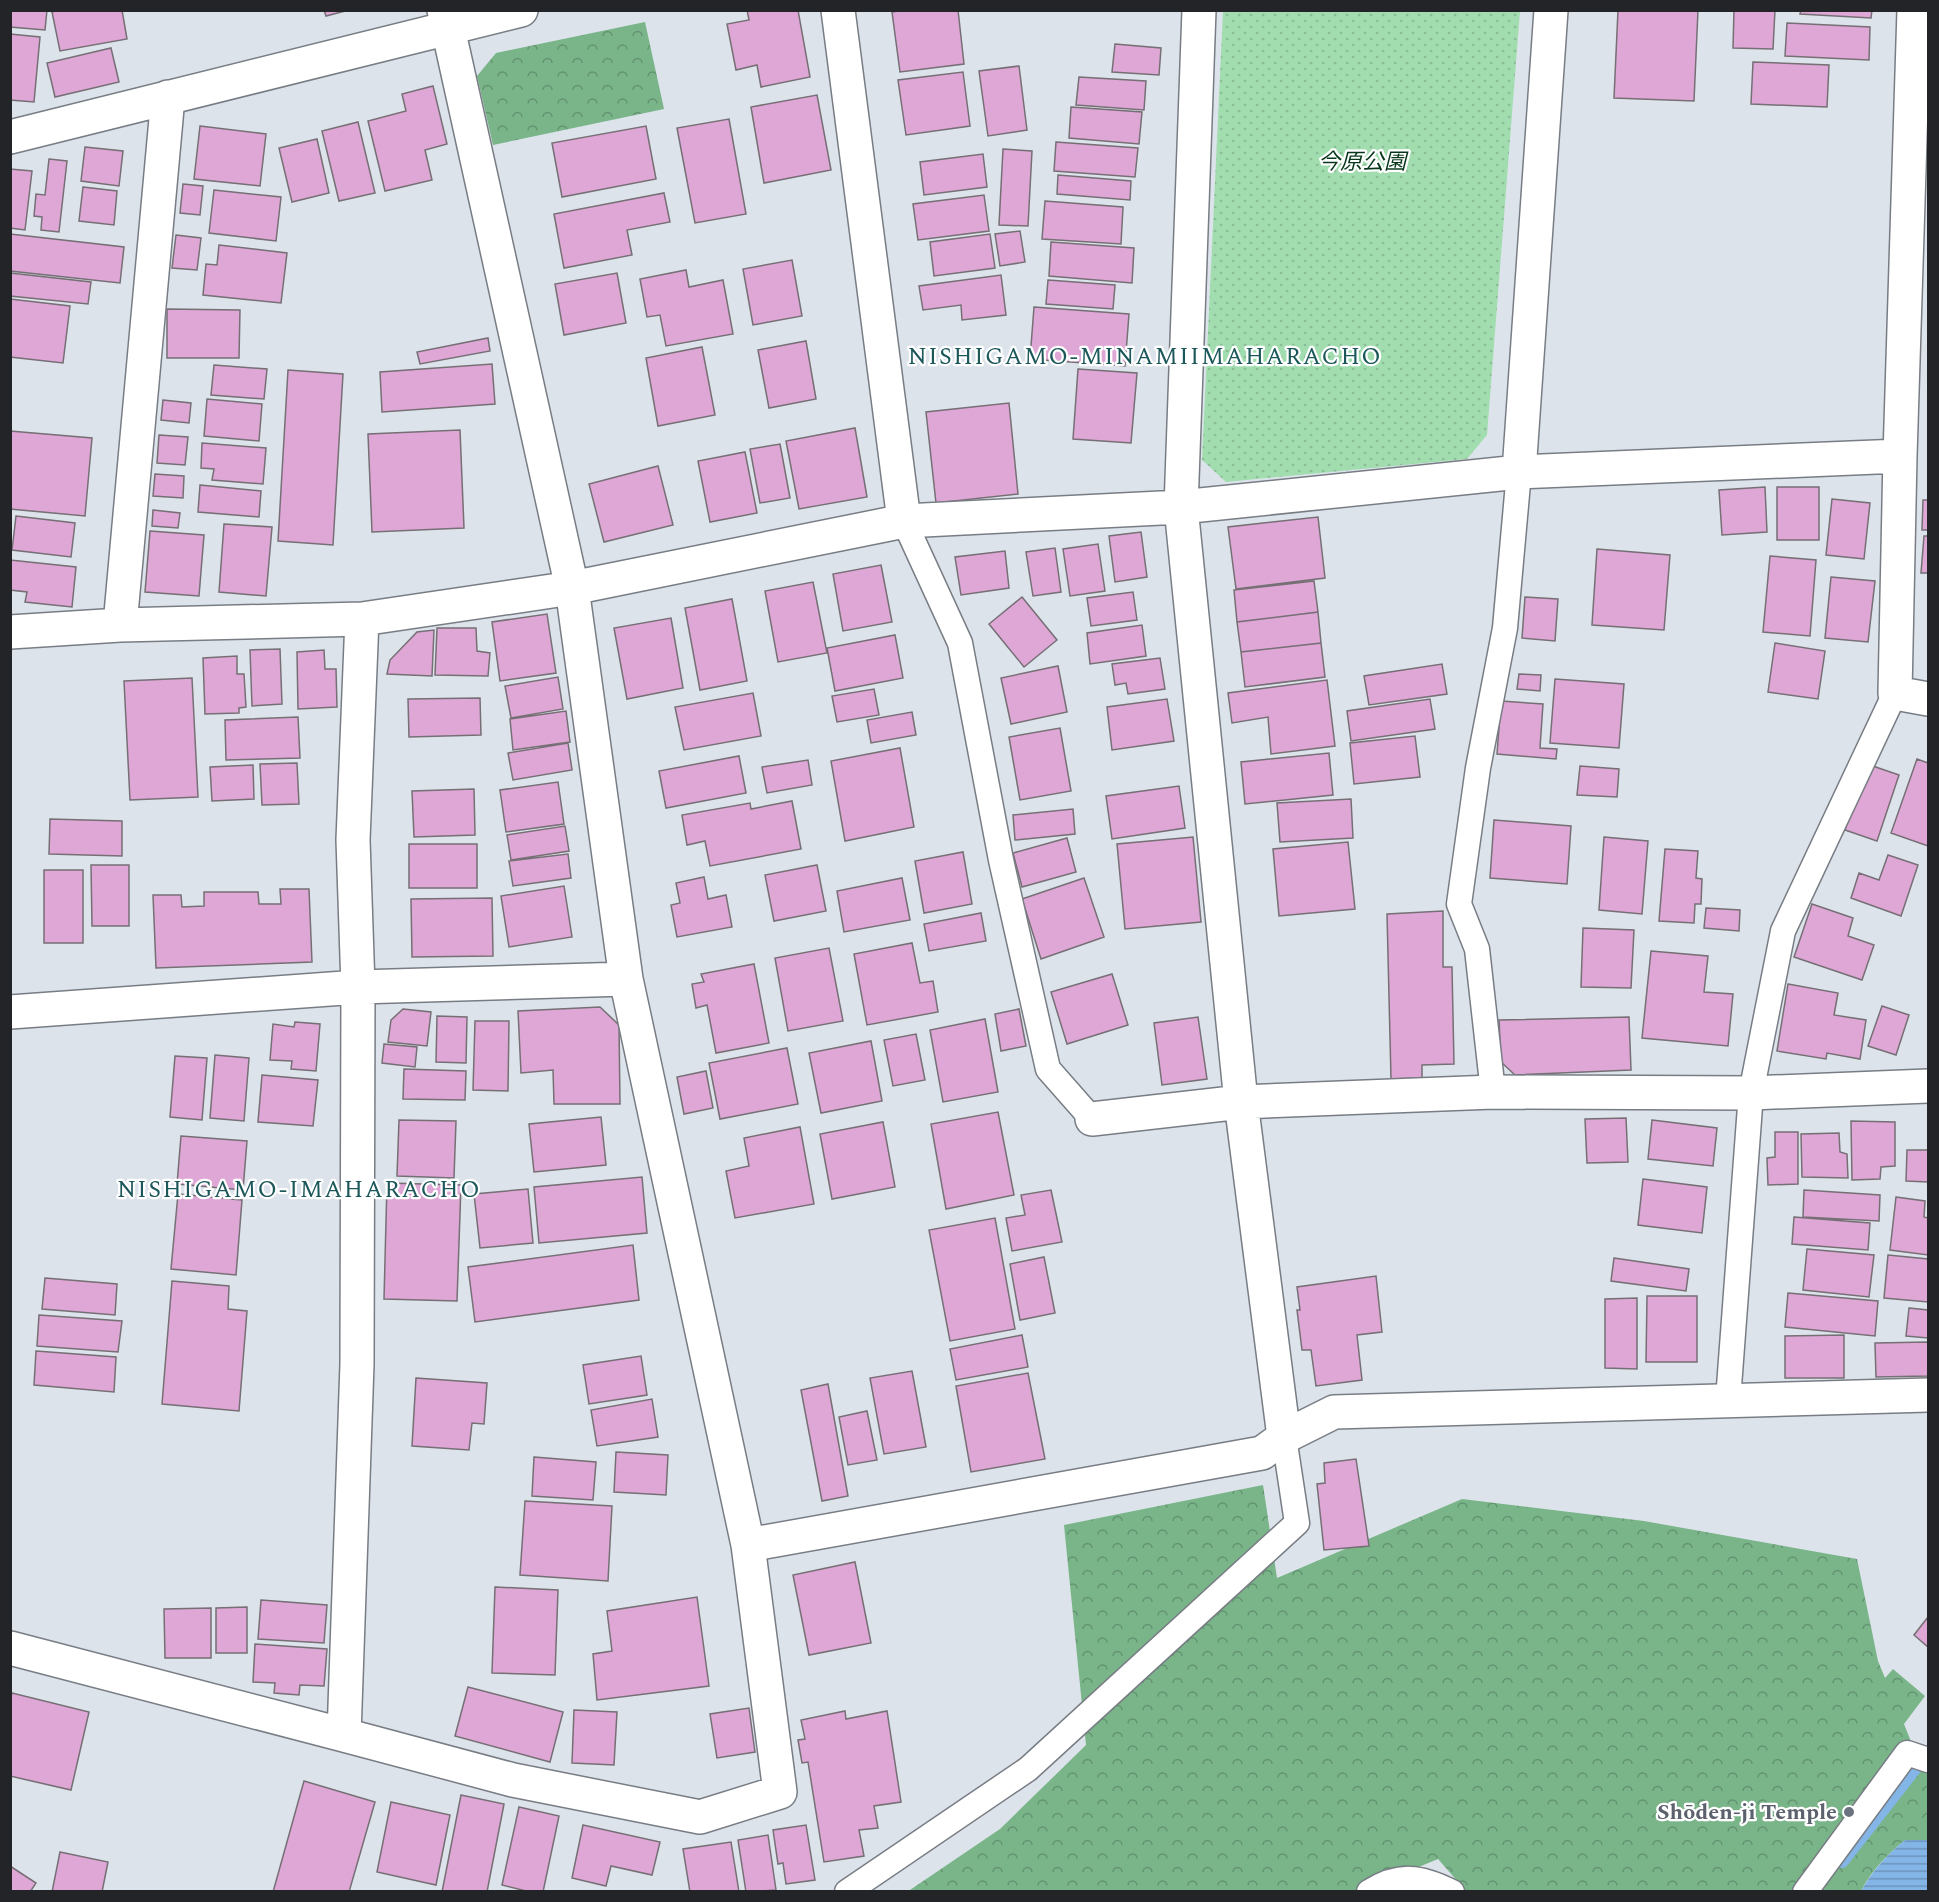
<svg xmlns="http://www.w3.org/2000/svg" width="1939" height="1902" viewBox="0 0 1939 1902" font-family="Spectral,'Noto Sans JP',serif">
	<defs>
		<pattern id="forest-crowns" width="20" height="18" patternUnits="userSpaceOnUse" patternTransform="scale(1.5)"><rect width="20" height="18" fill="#79b589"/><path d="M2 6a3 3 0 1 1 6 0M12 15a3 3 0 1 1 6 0" fill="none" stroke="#639370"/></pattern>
		<pattern id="park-dots" width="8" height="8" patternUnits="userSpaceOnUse" patternTransform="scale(1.5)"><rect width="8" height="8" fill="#a2ddb0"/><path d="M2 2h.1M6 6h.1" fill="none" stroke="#8bbe97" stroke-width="1.8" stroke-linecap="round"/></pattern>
		<pattern id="water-rules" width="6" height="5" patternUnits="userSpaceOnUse" patternTransform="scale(1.5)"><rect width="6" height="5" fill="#84b5e7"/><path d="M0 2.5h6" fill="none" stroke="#6c93bb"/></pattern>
	</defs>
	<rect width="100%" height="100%" fill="#dde3eb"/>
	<path fill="url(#forest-crowns)" d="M645,22L664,109L493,145L477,76L496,53Z
		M1263,1485L1277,1578L1462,1499L1644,1521L1857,1559L1878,1661L1885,1678L1893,1669L1925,1696L1904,1724L1922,1769L1928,1771V1840H1905C1888,1854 1871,1871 1861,1891H1466L1438,1859L1361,1891L907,1892L1000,1829L1086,1745L1064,1525Z"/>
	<path fill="url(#park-dots)" d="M1223,11H1520L1487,435L1467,459L1226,482L1202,460Z"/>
	<path fill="url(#water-rules)" d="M1905,1840H1928V1891H1861C1872,1871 1888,1854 1905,1840Z"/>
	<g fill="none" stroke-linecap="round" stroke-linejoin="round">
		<path stroke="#84b5e7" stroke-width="14" d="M1842,1861L1914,1769"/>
	</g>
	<path fill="#dfa7d5" stroke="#766f75" stroke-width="1.5" d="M10,10H47L45,30L10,27Z
		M59,10H122L127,39L60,51L52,12Z
		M324,10H349L326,16Z
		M747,10H798L810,77L761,87L757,65L736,70L727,24L749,20Z
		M905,10H958L964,64L900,72L892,12Z
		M1618,10H1698L1694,101L1614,98Z
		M1734,10H1775L1773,49L1733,48Z
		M1801,10H1872L1871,18L1800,14Z
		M1787,23L1870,27L1869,60L1785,56Z
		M10,34L40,37L34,102L10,100Z
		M1115,44L1161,48L1159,75L1112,72Z
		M111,48L119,82L55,97L47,63Z
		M1753,62L1829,65L1827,107L1751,104Z
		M1019,66L1027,130L988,136L979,71Z
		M963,72L970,126L906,135L898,80Z
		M1079,77L1146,81L1144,110L1076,105Z
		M433,86L447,144L425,150L432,180L385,191L368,121L406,111L402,94Z
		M817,95L831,170L764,183L751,107Z
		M1071,107L1142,112L1139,144L1069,138Z
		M729,119L746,214L695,223L677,128Z
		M358,122L375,193L339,201L322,131Z
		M200,126L266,134L260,186L194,179Z
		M646,126L656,179L562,197L552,143Z
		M317,139L329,193L292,202L279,148Z
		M1056,142L1138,148L1135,177L1054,171Z
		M85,147L123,151L119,186L81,181Z
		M1003,149L1032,151L1028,226L999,225Z
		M983,154L987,187L924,195L920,162Z
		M49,159L67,161L59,232L41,230L42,217L34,216L36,194L45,195Z
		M10,169L32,171L25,230L10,228Z
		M1058,175L1131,181L1130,200L1057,194Z
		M183,184L203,186L200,215L180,213Z
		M83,187L117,191L114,225L79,221Z
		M214,190L281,197L276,241L209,233Z
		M664,193L670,222L627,230L632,255L564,268L554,214Z
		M984,195L989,231L918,240L913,204Z
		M1045,201L1123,207L1121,244L1042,239Z
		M1020,231L1025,262L1000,266L995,234Z
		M10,234L124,247L120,283L10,271Z
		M990,234L995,268L934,276L930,242Z
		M176,235L201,238L197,270L172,268Z
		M1051,242L1134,248L1132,283L1049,276Z
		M219,245L287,253L281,303L203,295L206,264L217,265Z
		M792,260L802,316L753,325L743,269Z
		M686,270L689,287L723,280L733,334L666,346L660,315L647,317L640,279Z
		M10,273L91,282L88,304L10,296Z
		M617,273L626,323L564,335L555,284Z
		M1001,275L1006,315L962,320L961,305L923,310L919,286Z
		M1048,280L1115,285L1113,309L1046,304Z
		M10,299L70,306L63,363L10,357Z
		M1034,307L1129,314L1125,366L1030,359Z
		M167,309L240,310L239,358H167Z
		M488,338L490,351L420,364L417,352Z
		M806,341L816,399L769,408L758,350Z
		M702,347L715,415L658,426L646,358Z
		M492,364L495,404L382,412L380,372Z
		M214,365L267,369L264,399L211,395Z
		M1078,369L1137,373L1131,443L1073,439Z
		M288,370L343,374L333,545L278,541Z
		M207,399L262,404L259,441L204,436Z
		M163,400L191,403L189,423L161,420Z
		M1009,403L1018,494L936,503L926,412Z
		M855,428L867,497L799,509L786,441Z
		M460,430L464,528L372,532L368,434Z
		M10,431L92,438L85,516L10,509Z
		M159,435L188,437L185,465L157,463Z
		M202,443L266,448L263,484L212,480L214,469L201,468Z
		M780,444L790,498L760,503L750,449Z
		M745,452L757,513L710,522L698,461Z
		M658,466L673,525L604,542L589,484Z
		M155,474L184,476L183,498L153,496Z
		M200,485L261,491L259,517L198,512Z
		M1765,487L1767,532L1722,535L1719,490Z
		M1777,487H1819V540H1777Z
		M1832,499L1870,503L1864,559L1826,555Z
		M1923,500H1928V530H1922Z
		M153,510L180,513L178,528L152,526Z
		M16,516L75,523L71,557L12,550Z
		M1318,517L1325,578L1236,589L1228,527Z
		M224,524L272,527L266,596L219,592Z
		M150,531L204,535L199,596L145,592Z
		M1141,532L1147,577L1115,582L1109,536Z
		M1924,536H1928V573H1921Z
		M1098,544L1105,591L1070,596L1063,549Z
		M1055,548L1061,592L1033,596L1026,552Z
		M1597,549L1670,555L1664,630L1592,625Z
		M1005,551L1009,588L961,595L955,557Z
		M1770,556L1816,560L1810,636L1763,632Z
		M10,560L76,567L72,607L25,602L27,592L10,590Z
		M881,565L892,622L843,631L833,574Z
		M1831,577L1875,581L1868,642L1825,638Z
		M1314,581L1318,612L1237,622L1234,590Z
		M813,582L827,653L778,662L765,591Z
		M1133,592L1137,620L1091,626L1087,598Z
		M1022,597L1057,640L1024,667L989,624Z
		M1525,597L1558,599L1555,641L1522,638Z
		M732,599L747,681L700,690L685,608Z
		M1318,612L1321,643L1241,652L1237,622Z
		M547,614L556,673L500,681L492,622Z
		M671,618L683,688L627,699L614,628Z
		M1142,625L1146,656L1090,664L1087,633Z
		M437,628H476L477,651L490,653L488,676L435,675Z
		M434,630L432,676L387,674L390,660L417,632Z
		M895,635L903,678L835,691L827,648Z
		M1321,643L1325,677L1245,687L1241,652Z
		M1775,643L1825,651L1818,699L1768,692Z
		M280,649L282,704L252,706L250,650Z
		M324,650L325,669H336L337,707L298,709L297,652Z
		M237,656V674H244L246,707L239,708V713L205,714L203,658Z
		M1160,658L1165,689L1128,694L1126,683L1115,685L1112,664Z
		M1442,664L1447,694L1369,705L1364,676Z
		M1058,666L1067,712L1011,724L1001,678Z
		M1519,674L1541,675L1540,691L1517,689Z
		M558,677L563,709L511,718L505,686Z
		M192,678L198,797L130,800L124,681Z
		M1555,679L1624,684L1619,748L1550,743Z
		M1327,680L1335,746L1271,754L1268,717L1232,723L1228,693Z
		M874,689L879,715L837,722L832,696Z
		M753,693L761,736L684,750L675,707Z
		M480,698L481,735L409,737L408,699Z
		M1167,699L1174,741L1112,750L1107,707Z
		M1430,699L1435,729L1351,741L1347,711Z
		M1501,701L1543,704L1540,748L1557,749L1556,759L1497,754Z
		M566,711L570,742L513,750L510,719Z
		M912,712L916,735L871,743L867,720Z
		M298,717L300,758L226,760L225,720Z
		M1060,728L1071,791L1020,800L1009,737Z
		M1415,736L1420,777L1354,784L1350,743Z
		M568,743L572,770L513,780L508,753Z
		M900,748L914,827L845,841L831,761Z
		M1329,753L1333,795L1245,804L1241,762Z
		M739,756L746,793L666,808L659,771Z
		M1917,759L1928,763V846L1891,833Z
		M808,760L812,785L767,793L762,767Z
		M297,763L299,804L262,805L260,764Z
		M1867,764L1899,775L1877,841L1845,830Z
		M253,765L254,799L212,801L210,767Z
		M1580,766L1619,769L1617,797L1577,795Z
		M558,782L564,824L506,832L500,790Z
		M1179,786L1185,828L1112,839L1106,796Z
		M474,789L475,835L414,837L412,791Z
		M1351,799L1353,838L1280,842L1277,803Z
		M792,801L801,849L710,866L705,841L687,845L682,815L750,803L751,809Z
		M1073,809L1075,834L1015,840L1013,815Z
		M50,819L122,821V856L49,854Z
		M1494,820L1571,826L1567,884L1490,878Z
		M565,826L569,851L511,860L507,835Z
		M1193,837L1201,922L1125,929L1117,844Z
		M1604,837L1648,841L1642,914L1599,910Z
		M1067,838L1076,872L1022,887L1013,853Z
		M1348,842L1355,909L1279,916L1273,849Z
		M409,844H477V888H409Z
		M1665,849L1698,851L1696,878L1702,879L1701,904H1695L1694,923L1659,921Z
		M963,852L972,904L924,913L915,861Z
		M568,854L571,878L513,886L509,861Z
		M1888,855L1918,865L1901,916L1851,898L1859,873L1879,880Z
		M91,865H129V926H92Z
		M817,865L826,911L774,921L765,875Z
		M44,870H83V943H44Z
		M704,877L708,899L726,895L732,927L677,937L671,905L680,903L676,883Z
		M902,878L910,920L844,932L837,891Z
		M1084,878L1104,937L1041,959L1022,899Z
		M564,886L572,937L509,947L501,896Z
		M280,889H309L312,962L156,968L153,895H181L182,907L204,906V892H258L259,904H281Z
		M492,898L493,956L412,957L411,899Z
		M1812,904L1853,918L1848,936L1874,945L1862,980L1794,957Z
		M1706,908L1740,910L1739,931L1704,928Z
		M1443,911V967H1452L1454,1064L1422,1065V1078L1391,1079L1387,914Z
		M981,913L986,941L929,951L924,924Z
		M1583,928L1634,930L1631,988L1581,987Z
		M912,943L920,983L933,981L938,1012L867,1025L854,954Z
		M829,948L843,1021L788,1031L775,958Z
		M1651,951L1708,956L1704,992L1733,994L1728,1046L1642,1038Z
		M754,964L769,1043L716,1053L707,1005L696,1008L692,984L704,982L701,974Z
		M1112,974L1128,1025L1067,1044L1051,992Z
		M1788,984L1838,993L1834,1015L1866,1020L1860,1059L1827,1053L1826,1059L1777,1051Z
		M1882,1006L1909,1015L1896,1055L1868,1046Z
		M600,1007L619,1025L620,1104H554L553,1070L521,1073L518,1011Z
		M403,1009L431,1012L427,1046L388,1042L391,1020Z
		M1019,1009L1026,1046L1001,1051L995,1014Z
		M437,1016L467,1017L466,1063L436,1062Z
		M1198,1017L1207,1079L1162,1085L1154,1023Z
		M1629,1017L1631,1070L1515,1075L1501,1062L1499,1020Z
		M985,1019L998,1092L943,1102L930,1030Z
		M475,1021H509L508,1091L473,1090Z
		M295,1022L320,1024L316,1071L291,1069L292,1061L270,1060L273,1024L294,1027Z
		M916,1034L925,1080L893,1086L884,1040Z
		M871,1041L882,1101L821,1113L809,1053Z
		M384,1044L417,1047L415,1067L382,1063Z
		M787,1048L798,1104L720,1119L709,1063Z
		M215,1055L249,1058L244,1121L210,1118Z
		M175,1056L207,1058L202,1120L170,1117Z
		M404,1069L466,1071L465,1100L403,1099Z
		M706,1071L713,1108L684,1114L677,1077Z
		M262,1075L318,1080L313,1126L258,1122Z
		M998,1112L1014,1195L946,1209L931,1124Z
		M601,1117L606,1165L534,1172L529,1124Z
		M1626,1118L1628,1162L1587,1163L1585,1119Z
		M399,1120L456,1121L454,1178L397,1176Z
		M1652,1120L1717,1128L1713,1166L1648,1159Z
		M1851,1121L1895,1122V1166L1881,1167L1880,1179L1852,1180Z
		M883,1122L895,1187L832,1199L820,1134Z
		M800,1127L814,1204L735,1218L726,1171L749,1166L744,1138Z
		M1775,1132H1798V1184L1768,1185L1767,1158L1775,1157Z
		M1839,1133L1840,1152L1847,1154L1848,1178L1802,1177L1801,1134Z
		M181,1136L247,1141L243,1190L177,1184Z
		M1907,1150H1928V1182L1906,1181Z
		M642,1177L647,1233L539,1243L534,1187Z
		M1643,1179L1707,1187L1702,1233L1638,1225Z
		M387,1183L461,1185L457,1301L384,1299Z
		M528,1189L533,1243L480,1248L474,1194Z
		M1051,1190L1062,1242L1012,1251L1006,1218L1025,1215L1021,1195Z
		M1804,1190L1880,1195L1879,1221L1803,1217Z
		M178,1194L242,1200L236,1275L171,1269Z
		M1896,1197L1925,1201L1924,1217L1928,1218V1255L1890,1250Z
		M1794,1217L1870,1223L1868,1250L1792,1244Z
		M995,1218L1015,1329L950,1341L929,1230Z
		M633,1245L639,1300L475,1322L468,1267Z
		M1807,1249L1874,1255L1869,1297L1803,1290Z
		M1888,1255L1928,1259V1302L1884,1298Z
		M1044,1257L1055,1313L1020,1320L1010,1264Z
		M1614,1258L1689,1269L1686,1291L1611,1281Z
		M1376,1276L1382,1332L1357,1335L1362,1380L1316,1386L1311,1350H1302L1297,1310H1300L1297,1287Z
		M45,1278L117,1284L115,1315L42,1309Z
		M172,1281L229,1286L228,1309L247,1311L239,1411L162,1404Z
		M1788,1293L1878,1301L1875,1336L1785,1327Z
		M1647,1296H1697V1362H1646Z
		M1637,1298V1369L1605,1368V1299Z
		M1909,1308L1928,1310V1338L1906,1336Z
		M39,1315L122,1321L118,1352L37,1346Z
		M1022,1335L1028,1367L956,1380L950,1349Z
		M1844,1335V1378H1785V1336Z
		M1928,1342V1376L1876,1377L1875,1343Z
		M36,1351L116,1357L114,1392L34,1385Z
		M641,1356L647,1395L589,1404L583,1365Z
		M912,1371L926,1447L884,1454L870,1378Z
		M1028,1373L1045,1459L971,1472L956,1386Z
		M416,1378L487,1383L484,1424L472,1423L469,1450L412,1446Z
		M828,1384L848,1496L822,1501L801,1390Z
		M652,1399L658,1437L597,1446L591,1410Z
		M867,1411L877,1460L848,1465L839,1417Z
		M616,1452L668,1455L666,1495L614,1492Z
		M534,1457L596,1462L593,1500L532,1496Z
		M1356,1459L1369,1546L1324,1550L1317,1484L1325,1483L1324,1463Z
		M525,1501L612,1506L608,1581L520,1575Z
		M855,1562L871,1643L809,1655L793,1575Z
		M495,1587L558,1590L555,1675L492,1673Z
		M697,1597L709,1686L597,1700L593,1654L612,1651L607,1611Z
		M261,1600L327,1605L324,1643L258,1639Z
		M247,1607V1653H216V1608Z
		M211,1608V1658H165L164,1609Z
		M1928,1617V1647L1914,1635Z
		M255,1644L327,1649L324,1686L300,1685L299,1695L274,1693L275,1683L253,1682Z
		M468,1687L563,1712L550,1762L455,1736Z
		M12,1693L89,1712L71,1790L10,1776V1700Z
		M749,1708L755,1752L717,1758L710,1714Z
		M574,1710L617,1712L614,1765L572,1763Z
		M845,1711L846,1719L887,1711L901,1802L874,1806L878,1828L859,1830L864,1856L824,1862L808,1762L802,1763L798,1740L805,1739L801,1720Z
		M304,1781L375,1802L349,1892H273Z
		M461,1795L504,1804L487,1892H442Z
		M391,1802L450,1815L436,1885L377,1872Z
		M519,1807L559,1816L543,1892H530L502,1885Z
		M583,1825L660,1842L652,1875L611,1866L606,1886L572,1878Z
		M806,1825L815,1880L786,1884L783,1863L778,1864L773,1830Z
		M768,1835L776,1890L746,1892L738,1840Z
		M731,1842L739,1892H690L683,1849Z
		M60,1852L108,1862L102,1892H52Z
		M10,1866L36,1883L30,1892H10Z"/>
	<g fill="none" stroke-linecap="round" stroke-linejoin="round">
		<g stroke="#787d84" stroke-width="27">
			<path id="service" d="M904,521L960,643L1001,860L1048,1069L1092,1119
				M1493,1092L1477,949L1459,904L1478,768L1505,628L1519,472
				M1728,1400L1751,1093L1783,931L1895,693
				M847,1892L1028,1769L1297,1523L1284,1437
				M1369,1892C1399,1873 1421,1876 1452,1892
				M1805,1892L1907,1753L1928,1760"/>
		</g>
		<g stroke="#787d84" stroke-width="36">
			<path id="minor" d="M444,10L572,588L626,979L748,1545L780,1792L700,1817L513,1780L344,1735L357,1364L358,987L626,979
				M838,10L904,521
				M1199,10L1181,507L1241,1102L1284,1437L1334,1412L1928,1395
				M10,137L521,10
				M1900,456L1914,10
				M1519,472L1551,10
				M120,625L168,97
				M10,632L120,625L362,619L572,588L904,521L1181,507L1519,472L1900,456L1895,693L1928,699
				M10,1012L358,987L353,840L362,619
				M1092,1119L1241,1102L1493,1092L1751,1093L1928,1086
				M748,1545L1262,1453L1284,1437
				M10,1648L344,1735"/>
		</g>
		<use href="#service" stroke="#fff" stroke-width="24"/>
		<use href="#minor" stroke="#fff" stroke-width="33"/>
	</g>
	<circle fill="#6b7280" stroke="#fff" stroke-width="2" cx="1849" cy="1812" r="6"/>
	<g text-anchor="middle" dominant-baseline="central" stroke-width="4.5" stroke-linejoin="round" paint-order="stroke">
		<g font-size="22" font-style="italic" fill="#07371a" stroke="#fff">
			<text x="1362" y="162">今原公園</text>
		</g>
		<g font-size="22" font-weight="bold" fill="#5b616d" stroke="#fff" text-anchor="end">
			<text x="1837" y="1812">Shōden-ji Temple</text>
		</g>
		<g font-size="24" letter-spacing="1.5" fill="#1c575a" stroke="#fff">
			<text x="1145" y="357">NISHIGAMO-MINAMIIMAHARACHO</text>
			<text x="299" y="1190">NISHIGAMO-IMAHARACHO</text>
		</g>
	</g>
	<rect width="1939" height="1902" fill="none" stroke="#232427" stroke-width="24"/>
</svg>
